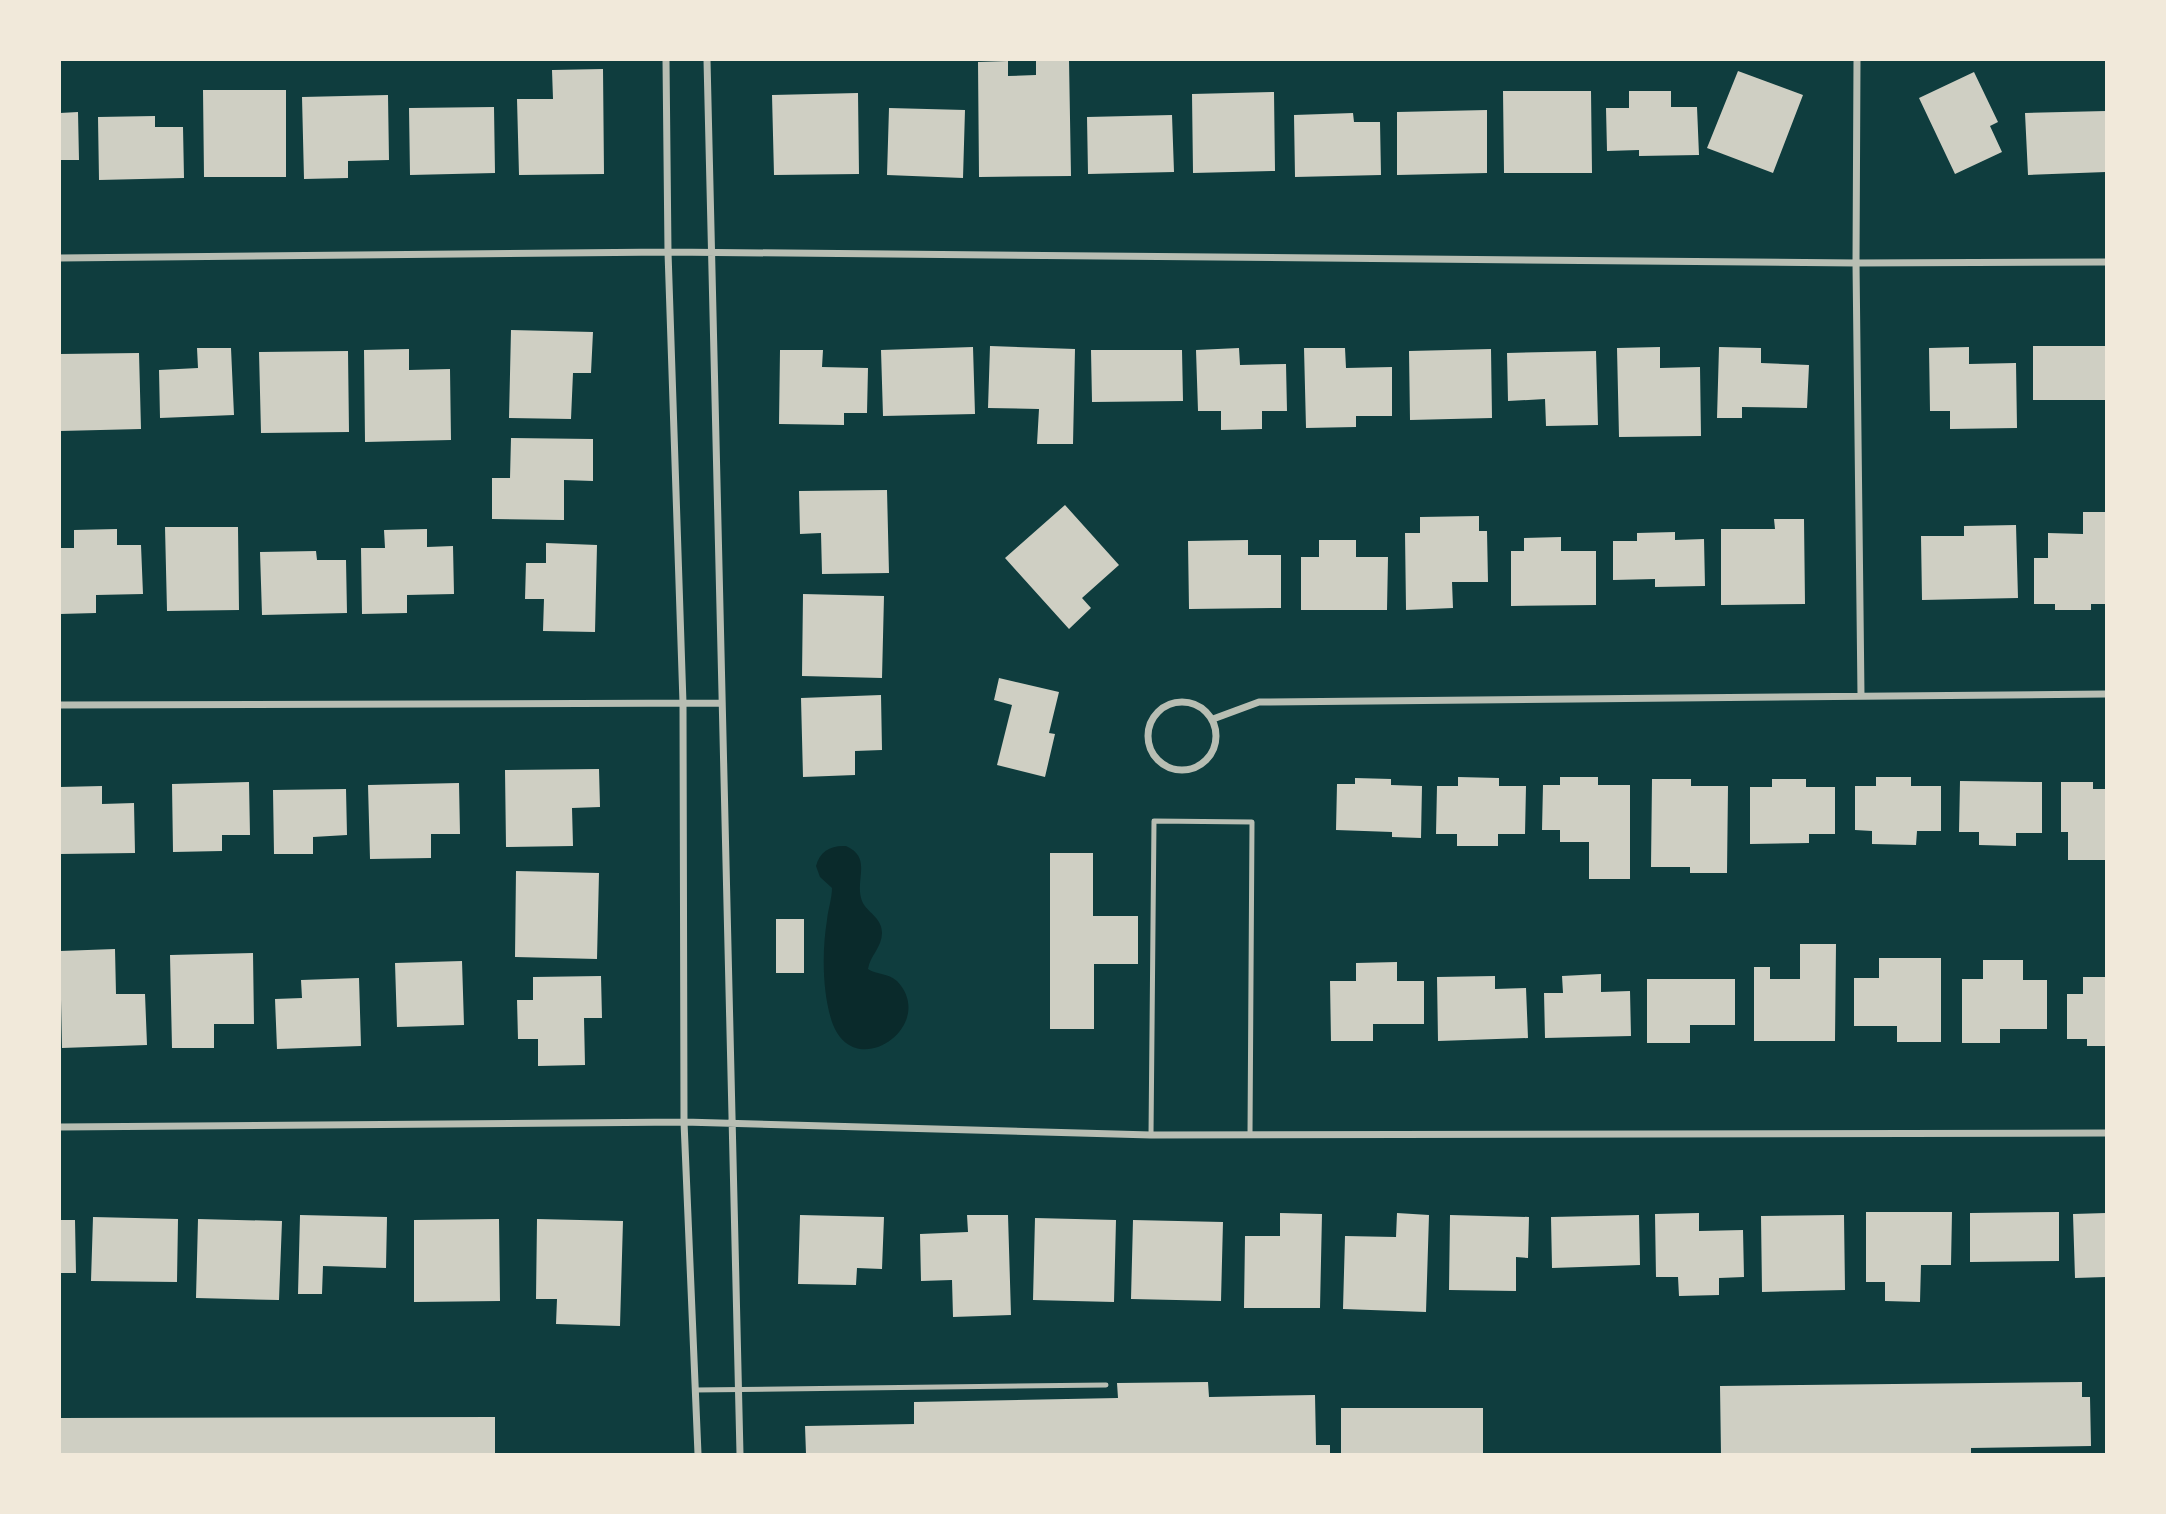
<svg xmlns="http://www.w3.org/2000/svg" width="2166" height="1514" viewBox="0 0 2166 1514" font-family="Jost,sans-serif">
	<rect width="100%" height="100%" fill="#0f3d3e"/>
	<path fill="#0a2a2b" d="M846,846C873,858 854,880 862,901C867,913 882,917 882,933C882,947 870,956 868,969C877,975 888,973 897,981C939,1025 854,1085 832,1022C822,992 822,950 827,920C828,909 832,899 832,888L820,877L816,866C820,851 831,845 846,846Z"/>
	<path fill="#cfcfc3" d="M1036,60H1069L1071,176L979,177L978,62L1008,61V76L1036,75Z
		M603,69L604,174L519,175L517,99H553L552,70Z
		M1738,71L1803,95L1773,173L1707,148Z
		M1974,72L1998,122L1990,126L2002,152L1955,174L1919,98Z
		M203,90H286V177H204Z
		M1503,91H1591L1592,173H1504Z
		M1629,91H1671V107H1697L1699,155L1639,156V150L1607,151L1606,108H1629Z
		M1274,92L1275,171L1193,173L1192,94Z
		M858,93L859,174L774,175L772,95Z
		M388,95L389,160L348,161V178L304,179L302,97Z
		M494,107L495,173L410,175L409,108Z
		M889,108L965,110L963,178L887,175Z
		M1487,110V173L1397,175V112Z
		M2106,111V172L2028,175L2025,113Z
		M78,112L79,160H60V113Z
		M1353,113L1354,122H1380L1381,175L1295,177L1294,115Z
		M1172,115L1174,172L1088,174L1087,117Z
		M155,116V127H183L184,178L99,180L98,117Z
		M511,330L593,332L591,373H573L571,419L509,418Z
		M990,346L1075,349L1073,444H1037L1039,409L988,408Z
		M2033,346H2106V400H2033Z
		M973,347L975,414L883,416L881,350Z
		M1660,347V368L1700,367L1701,436L1619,437L1617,348Z
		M1719,347L1761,348V363L1809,365L1807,408L1742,407V418H1717Z
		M1969,347V364L2016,363L2017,428L1950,429V411H1930L1929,348Z
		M197,348H231L234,415L160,418L159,370L198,368Z
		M1239,348L1240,365L1286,364L1287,411H1262V429L1221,430V411H1198L1196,350Z
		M1304,348H1345L1346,368L1392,367V416H1356V427L1306,428Z
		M409,349V370L450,369L451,440L365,442L364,350Z
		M1491,349L1492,418L1410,420L1409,351Z
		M780,350H823L822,367L868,368L867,413H844V425L779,424Z
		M1091,350H1182L1183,401L1092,402Z
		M348,351L349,432L261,433L259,352Z
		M1596,351L1598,425L1546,426L1545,399L1508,401L1507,353Z
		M139,353L141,429L60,431V354Z
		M511,438L593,439V481L564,480V520L492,519V478H510Z
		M887,490L889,573L822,574L821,533L800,534L799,491Z
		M1065,505L1119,565L1082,598L1091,608L1069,629L1005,558Z
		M2083,512H2106V604H2091V610H2055V604H2034V558H2048V533L2083,534Z
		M1479,516V531H1487L1488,582H1452L1453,608L1406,610L1405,533H1420V517Z
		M1774,519H1804L1805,604L1721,605V529H1775Z
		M2016,525L2018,598L1922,600L1921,536H1964V526Z
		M165,527H238L239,610L167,611Z
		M117,529V545H141L143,594L96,595V613L60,614V548H74V530Z
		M427,529V547L453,546L454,594L407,595V613L362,614L361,548H385L384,530Z
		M1675,532V540L1704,539L1705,586L1655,587V579L1613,580V541H1637V533Z
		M1561,537V551H1596V605L1511,606V551H1524V538Z
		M1248,540V555H1281V608L1189,609L1188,541Z
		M1319,540H1356V557H1388L1387,610H1301V557H1319Z
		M546,543L597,545L595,632L543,631L544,599H525L526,563H546Z
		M316,551L317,560H346L347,613L262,615L260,552Z
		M803,594L884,596L882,678L802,676Z
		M999,678L1059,692L1049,733L1055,734L1045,777L997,765L1012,705L994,700Z
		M881,695L882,750L855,751V775L803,777L801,698Z
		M599,769L600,807L572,808L573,846L506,847L505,770Z
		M1458,777L1499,778V786H1526L1525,834H1498V846H1457V834H1436L1437,786H1458Z
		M1560,777H1598V785H1630V879H1589V842H1560V830H1542L1543,785H1560Z
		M1876,777H1911V786H1941V831H1917L1916,845L1872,844V831L1855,830V786H1876Z
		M1355,778L1391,779V785L1422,786L1421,838L1392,837V832L1336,830L1337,784H1355Z
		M1652,779H1691V786H1728L1727,873H1690V867H1651Z
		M1772,779H1806V787H1835V834H1809V843L1750,844V787H1772Z
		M1960,781L2042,782V833H2016V846L1979,845V832H1959Z
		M249,782L250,835H222V851L173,852L172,784Z
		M2061,782H2093V789H2106V860H2068V832H2061Z
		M459,783L460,834H431V858L370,859L368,785Z
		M102,786V804L134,803L135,853L60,854V787Z
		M346,789L347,835L313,837V854H274L273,790Z
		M1050,853H1093V916H1138V964H1094V1029H1050Z
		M516,871L599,873L597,959L515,957Z
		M776,919H804V973H776Z
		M1800,944H1836L1835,1041H1754V967H1770V979H1800Z
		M115,949L116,994H145L147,1045L62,1048L60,951Z
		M253,953L254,1024H214V1048H172L170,955Z
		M1879,958H1941V1042H1897V1026H1854V978H1879Z
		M1983,960H2023V980H2047V1029H2000V1043H1962V979H1983Z
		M462,961L464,1025L397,1027L395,963Z
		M1397,962V981H1424V1024H1373V1041H1331L1330,981H1356V963Z
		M1601,974V992L1630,991L1631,1036L1545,1038L1544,993H1563L1562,976Z
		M601,976L602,1018H584L585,1065L538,1066V1039H518L517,1000H533V977Z
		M1495,976V989L1526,988L1528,1038L1438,1041L1437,977Z
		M2083,977H2106V1046H2087V1039H2067V994H2083Z
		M359,978L361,1046L277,1049L275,999L302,998L301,980Z
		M1647,979H1735V1025H1690V1043H1647Z
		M1866,1212H1952L1951,1265H1921L1920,1302L1885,1301V1282H1866Z
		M2059,1212V1261L1970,1262V1213Z
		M1280,1213L1322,1214L1320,1308H1244L1245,1236H1280Z
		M1397,1213L1429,1215L1426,1312L1343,1309L1345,1236L1396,1237Z
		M1699,1213V1231L1743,1230L1744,1277L1719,1278V1295L1679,1296L1678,1277H1656L1655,1214Z
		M2106,1213V1277L2075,1278L2073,1214Z
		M300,1215L387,1217L386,1268L323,1266L322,1294H298Z
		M800,1215L884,1217L882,1269L857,1268L856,1285L798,1284Z
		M967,1215H1008L1011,1315L953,1317L952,1280L921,1281L920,1234L968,1232Z
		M1450,1215L1529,1217L1528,1258L1516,1257V1291L1449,1290Z
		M1639,1215L1640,1265L1552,1268L1551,1217Z
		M1844,1215L1845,1290L1762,1292L1761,1216Z
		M93,1217L178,1219L177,1282L91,1281Z
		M1035,1218L1116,1220L1114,1302L1033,1300Z
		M198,1219L282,1221L279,1300L196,1298Z
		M499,1219L500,1301L414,1302V1220Z
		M537,1219L623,1221L620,1326L556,1324L557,1299H536Z
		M60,1220H75L76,1273H60Z
		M1133,1220L1223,1222L1221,1301L1131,1299Z
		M1208,1382L1209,1397L1315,1395L1316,1445H1330V1454H806L805,1426L914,1424V1402L1118,1398L1117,1383Z
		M2082,1382V1397H2090L2091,1446L1971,1448V1454H1721L1720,1386Z
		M1341,1408H1483V1454H1341Z
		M495,1417V1454H60V1418Z"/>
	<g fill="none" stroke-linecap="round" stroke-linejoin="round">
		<path stroke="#b8beb3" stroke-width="5" d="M1151,1135L1154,821L1252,822L1250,1135
			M695,1390L1106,1385"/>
		<path stroke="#b8beb3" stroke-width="7" d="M666,60L668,252L683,703L684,1122L698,1454
			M707,60L740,1454
			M1857,60L1856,263L1861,695
			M60,258L668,252L1856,263L2106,262
			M1148 736a34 34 0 1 1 68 0a34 34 0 1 1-68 0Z
			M60,705L720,703
			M1213,719L1259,702L2106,694
			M60,1127L684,1122L1151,1135L2106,1133"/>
	</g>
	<rect width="2166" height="1514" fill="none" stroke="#f1e9da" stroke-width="122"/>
</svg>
